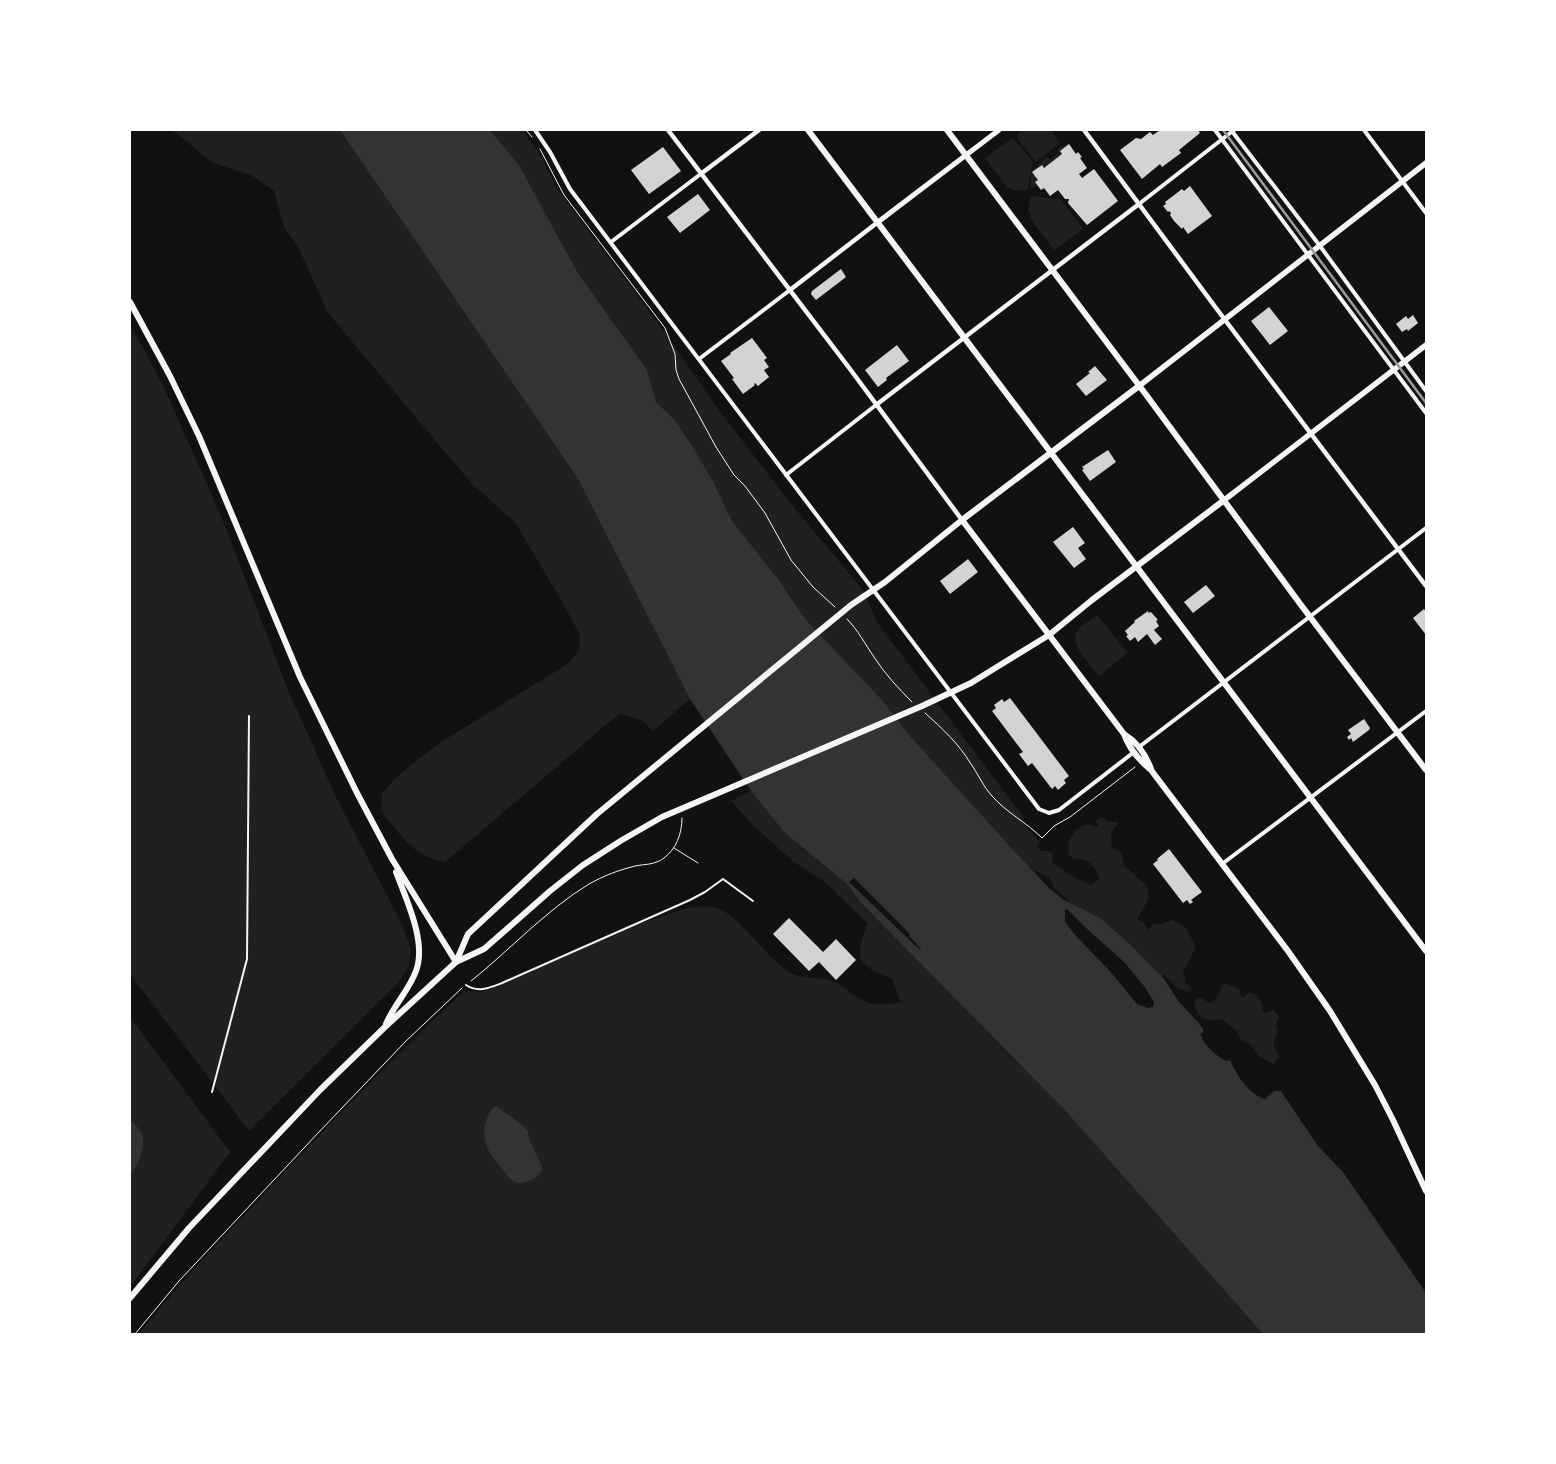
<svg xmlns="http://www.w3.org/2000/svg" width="1556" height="1464" viewBox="0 0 1556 1464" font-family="Raleway,sans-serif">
	<rect width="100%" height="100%" fill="#111"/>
	<path fill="#202020" d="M172,130H340L578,479L690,699L653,731L643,721L620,713L445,862C414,858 399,833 381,811L382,794L394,779L438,744L566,665L579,651L580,635L561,600L515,522L472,484L328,313L299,249L284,227L274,191L251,175L213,163Z
		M490,130H522L539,153L557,189L656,320L716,406L787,499L864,591L876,621L1024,818L1023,824L1040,842L1037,846C1040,853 1046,850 1052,852L1053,863L1077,879L1091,885L1099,879C1097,867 1087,857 1074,859L1069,855C1069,851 1068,846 1069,842C1072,831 1085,820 1096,827L1099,825L1096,821L1099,818H1103L1107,822H1119L1111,833L1112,848L1121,852L1124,865L1147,886C1151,900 1144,908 1137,919L1145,924L1148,930L1153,924H1161L1172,920C1190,927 1187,931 1196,947L1187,965L1183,970L1185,977V983L1191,987V990L1187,992L1176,987L1167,978L1070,910L1069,901L1054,888L1049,877L1033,870L1023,863L917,746L883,701L808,622L796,606L779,580L732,521L713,481L674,419L656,402L647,370L578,273L519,165Z
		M1023,130H1051L1060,143L1037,161H1035L1017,138L1019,137L1017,135Z
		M1013,138L1033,162L1028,188L1024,191L1012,190L1010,187L1008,189L985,158Z
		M1067,142L1069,144L1060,151L1062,154L1044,168L1042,165L1032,172L1038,180L1035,182L1037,185L1031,189C1030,183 1031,172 1035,166L1037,168L1038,167L1037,165L1047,157L1050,160L1059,153L1057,150L1063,145L1064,147Z
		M1034,196L1061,200L1083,229L1054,250L1029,217L1031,215L1028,212L1030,198Z
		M130,324L163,385L220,513L288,690L335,795L403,926L411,950L409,966L398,983L249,1131L130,974Z
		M1097,615L1128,653L1099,676C1091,665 1067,643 1078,630C1083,624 1091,620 1097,615Z
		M751,791L785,833L847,884L861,903L1062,1107L1263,1334H139C178,1284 222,1239 265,1193C330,1124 395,1055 464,991L483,992C539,965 597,937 657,918C675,912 696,903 716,908C735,912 763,952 780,965C787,971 795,976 804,977C814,979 823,977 833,981C845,986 858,1000 869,1003C877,1005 895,1005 902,1001L899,999L892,978C882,976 861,967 860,955C859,947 865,931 867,923L825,882L794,862L754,826L731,801Z
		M1225,983L1233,986L1239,989L1242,998L1248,993L1257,995L1263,1005L1262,1012L1266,1013L1273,1010L1279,1017L1276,1024L1278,1031L1273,1043L1275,1049L1280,1057L1273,1064L1259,1056L1250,1045L1241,1040L1237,1032L1222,1019C1218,1019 1213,1021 1209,1020C1200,1018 1193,1009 1195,1000C1200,997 1205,999 1209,1003C1219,1000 1219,990 1225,983Z
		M130,1017L230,1152L130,1287Z"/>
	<path fill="#333" fill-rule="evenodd" d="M340,130H490L519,165L578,273L647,370L656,402L674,419L692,446L713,481L732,521L779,580L796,606L808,622L883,701L909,735L1014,851L1050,889L1064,900L1100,918L1135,949L1155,970L1161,974L1179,1002L1198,1022L1203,1029V1032L1200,1034C1205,1046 1215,1055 1226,1061L1230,1060C1236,1074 1249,1095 1265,1099L1274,1091H1281L1318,1146L1343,1172L1426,1293V1334H1263L1062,1107L861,903L847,884L785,833L751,791L690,699L578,479ZM1067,909L1085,927L1125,963L1144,986L1154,1002L1153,1007L1148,1008L1137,1004L1108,969L1076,936L1065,922V910Z
		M496,1106L521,1124L528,1131L529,1139L542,1166C542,1172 540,1174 535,1178C529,1181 524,1184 517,1183C511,1181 507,1175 503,1170C489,1154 479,1140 487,1118C489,1113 491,1109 496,1106Z
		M130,1118C133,1123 139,1128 142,1134C146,1146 139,1166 130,1174Z"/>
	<path fill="#111" d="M854,878L910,934L909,936L921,949L920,950L849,882Z"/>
	<path fill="#d3d3d3" d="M1160,130H1198L1200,133L1179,150L1181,153L1162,167L1160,164L1142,179L1120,150L1136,138L1141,139L1150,132L1153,135Z
		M1069,144L1076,154L1078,152L1082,157L1080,158L1087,168L1079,174L1082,178L1094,169L1118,201L1087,225L1068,203L1069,199H1065L1058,190L1050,196L1044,188L1041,190L1035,182L1038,180L1032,172L1042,165L1044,168L1062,154L1060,151Z
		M663,147L681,171L649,194L631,170Z
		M1190,186L1212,216L1188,234L1183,227L1182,229L1174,221L1170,215L1171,213L1169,211L1168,212L1163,206L1166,204L1165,202L1182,189L1184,191Z
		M698,194L710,210L680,233L667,217Z
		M841,269L846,277L816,300L811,294L812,291Z
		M1269,307L1288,331L1270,345L1251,321Z
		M1413,315L1418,323L1408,331L1407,329L1402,332L1396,324L1406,316L1408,319Z
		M752,338L767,358L764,360L769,367L764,370L769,377L758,386L755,383L754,384L755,385L743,394L732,379L734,378L721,361L731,354L730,353Z
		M897,345L909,361L886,378L887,380L878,387L865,370Z
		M1095,366L1107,380L1086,396L1076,384L1090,373L1088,372Z
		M1108,450L1116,462L1090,481L1082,470L1084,469L1082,467Z
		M1073,527L1085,543L1078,548L1086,559L1074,568L1053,542Z
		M968,559L978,572L950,594L940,581Z
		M1206,585L1215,596L1193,613L1184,602Z
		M1424,609L1426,612V635L1413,618Z
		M1148,611L1149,613L1151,612L1158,620L1156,621L1159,626L1154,630L1162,639L1155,645L1147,634L1138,642L1135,637L1130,641L1126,636L1128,635L1125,631L1135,622L1134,621Z
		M1010,698L1069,776L1064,780L1066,783L1058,790L1055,786L1052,789L1032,763L1028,766L1019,754L1023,752L992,711L996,708L994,705L1002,699L1004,702Z
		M1364,719L1370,728L1369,730L1353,742L1351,738L1349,740L1347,737L1351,734L1348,730Z
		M1169,849L1202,892L1191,900L1193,902L1190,904L1187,900L1183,903L1153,864L1158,860L1157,859Z
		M789,918L823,952L836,939L856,960L836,980L819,962L809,971L773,934Z"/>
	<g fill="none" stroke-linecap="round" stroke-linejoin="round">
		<path stroke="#f5f5f5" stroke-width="1" d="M526,130L532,137
			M540,149L564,195L665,328L675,354L676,370L679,379L716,447L734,475L745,486L765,513L791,560L813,587L835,607
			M847,619C858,630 865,644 874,657C885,674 898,688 912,702
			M925,713C942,728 959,744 971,764C978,774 983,786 992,796C1007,813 1026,822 1042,838L1054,826L1070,817L1135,767
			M674,848L698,863
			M471,981C511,949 545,911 589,884C603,876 619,870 635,866C645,864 655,865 664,858C676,849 682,834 682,818
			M135,1334L179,1281L319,1132L406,1041L462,988"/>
		<path stroke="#f5f5f5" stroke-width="2" d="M466,985C478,993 489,988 502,983L690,900L705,892L723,879L753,901
			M212,1092L247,959L249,716"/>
		<path stroke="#f5f5f5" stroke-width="4" d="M535,130L550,152L570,189L1039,809L1049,813L1059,810L1134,752
			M1215,130L1426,413
			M1231,130L1320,246L1426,391
			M1364,130L1426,213
			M1139,204L1234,130
			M611,242L702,173
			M699,359L790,290
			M786,475L876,405
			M1139,747L1426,528
			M1222,864L1426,711"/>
		<path stroke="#f5f5f5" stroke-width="4.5" d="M668,130L850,369L962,520
			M1084,130L1216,308L1426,586
			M702,173L759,130
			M790,290L878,222
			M876,405L1139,204"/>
		<path stroke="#f5f5f5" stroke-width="5" d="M878,222L999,130"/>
		<path stroke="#f5f5f5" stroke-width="5.5" d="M1139,386L1426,163
			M1223,501L1426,345"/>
		<path stroke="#f5f5f5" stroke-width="6" d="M808,130L1426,951
			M947,130L1147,396L1301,605L1426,770
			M130,302L170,376L199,436L300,677L357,793L392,859L456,962
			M962,520L1124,734C1129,749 1139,760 1151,770L1288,951L1330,1011L1375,1085L1393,1120L1426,1191
			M1124,734C1137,742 1146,755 1151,769
			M456,962L468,934L597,814L851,605L885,582L962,520L1139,386
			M386,1024C394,1005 409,990 416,971C427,942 406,899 396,872
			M130,1298L189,1228L321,1089L385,1027L456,962L484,949L550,891L583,865L622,840L662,817L922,706L971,683L1049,635L1092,600L1223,501"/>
		<path stroke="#9a9a9a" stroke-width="2.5" d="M1223,130L1426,403"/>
	</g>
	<rect width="1556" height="1464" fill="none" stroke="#ffffff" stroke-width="262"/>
</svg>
